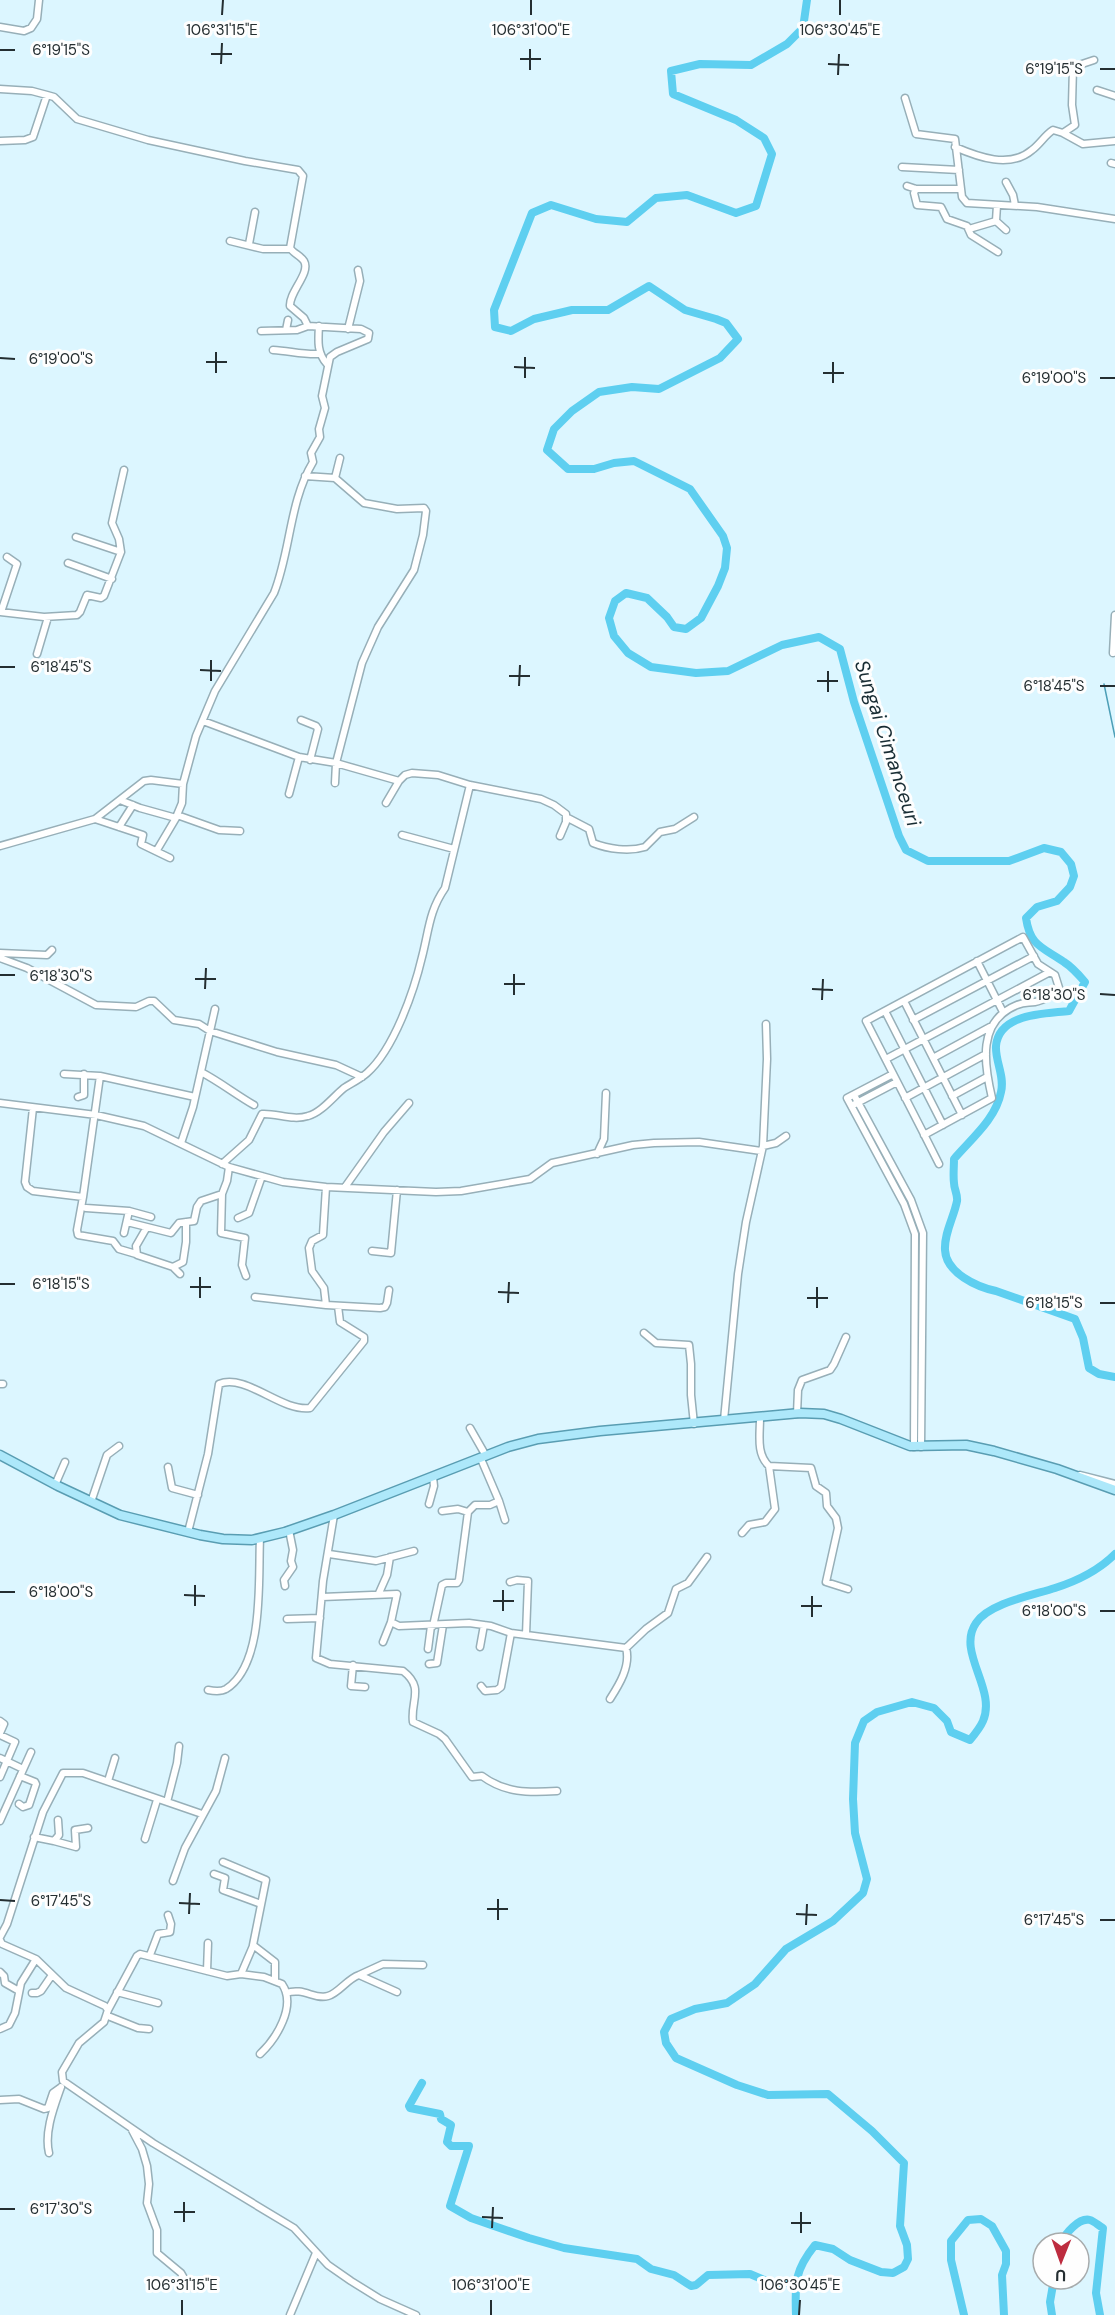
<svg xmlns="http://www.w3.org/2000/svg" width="1115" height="2315" viewBox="0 0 1115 2315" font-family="'DM Sans',sans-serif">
	<rect width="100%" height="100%" fill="#dcf6ff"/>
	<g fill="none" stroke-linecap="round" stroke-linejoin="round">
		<path stroke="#4d9fb7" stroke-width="1.5" d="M1104,684L1115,737"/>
		<path stroke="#5ecff0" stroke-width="8" d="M807,0L803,28L787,44L751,65L700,64L671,71L673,94L736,120L764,138L772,154L756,206L736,213L687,195L656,198L627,222L596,219L551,205L532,213L494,310L495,327L511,331L534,319L572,310H608L649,286L685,310L716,319L726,323L738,339L720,358L659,389L632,387L599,392L572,411L554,429L547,450L568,469H594L614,463L634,461L690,489L723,536L727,548L725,568L718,586L701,618L686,629L674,627L667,617L647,598L626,593L615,601L609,618L614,636L628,653L651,667L696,673L728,671L782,645L819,637L840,649L854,702L899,836L906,850L928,861H1009L1044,848L1061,852L1071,864L1074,876L1070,887L1057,901L1037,907L1026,918C1030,946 1042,947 1064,962C1072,967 1079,975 1085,982L1069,1011C1045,1014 999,1013 996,1046C995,1061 1005,1076 1001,1092C996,1119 971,1139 954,1159C954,1167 953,1175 954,1183C954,1189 958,1195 957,1201C954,1217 944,1233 945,1250C946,1273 977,1287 996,1291L1075,1319L1083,1338L1089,1368L1099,1374L1115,1377
			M422,2083L409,2106L410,2108L440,2114L441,2119L451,2125L447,2142L451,2146H469L450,2206L471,2218L529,2238L564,2248L637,2259L651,2269L674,2275L691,2286L696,2285L708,2275L750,2274L774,2284L796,2281
			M1061,2243C1065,2234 1079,2217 1090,2220C1094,2221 1099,2226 1103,2228L1096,2293L1100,2315
			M796,2315C795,2284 794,2271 815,2245L833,2249L850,2260L881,2272L893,2273L904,2267L908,2259L907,2245L900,2226L904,2163L872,2131L828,2094L768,2095L737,2085L676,2058L666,2043L664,2032L671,2019L695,2009L727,2003L755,1984L786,1949L833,1921L863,1893L867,1879L855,1833L853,1799L855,1743L864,1721L877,1712L912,1702L934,1708L947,1721L951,1732L970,1740C975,1734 980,1728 983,1721C997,1689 956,1652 976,1623C989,1603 1034,1595 1055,1588C1077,1581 1099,1570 1115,1554
			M964,2315L951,2260V2241L968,2220L981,2219L992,2226L1006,2251V2264L1002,2275L1004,2315
			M1052,2315L1050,2302L1054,2279"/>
		<g stroke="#97afb8" stroke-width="9">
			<path id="minor" d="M0,27L24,31L31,28L37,19L39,0
				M0,89L32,91L47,95L54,97L77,119L148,140L245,161L298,170L303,176L290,248C293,253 301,256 304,261C311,273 289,292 290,306L304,318L308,326L361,329L369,333L368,339L337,352L330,357L322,396L325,408L319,429L320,437L311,453L313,462C289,502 291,550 274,593L215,691L196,736L183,784L182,803L177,815
				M1097,90L1115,96
				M905,98L916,134L955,139L962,197L967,203L1037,207L1115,219
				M1063,133L1075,125L1072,105L1073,67L1094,60
				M0,141L25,140L33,137L47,95
				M955,147C978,157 1010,169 1032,150C1040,144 1045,135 1053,130L1063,133L1083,144L1115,141
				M1111,163L1115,164
				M902,167L959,170
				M1006,182L1013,195L1015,205
				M907,186L916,189H961
				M916,189L914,193L917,205L941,207L947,219L967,226L971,235L998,252
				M997,205L996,221L1006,230
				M969,229L996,221
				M230,241L263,249H290
				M249,244L255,212
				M319,326C318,341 317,353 327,364
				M348,329L360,281L358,270
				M286,330L288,320
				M261,331L297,330L308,326
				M273,350C290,351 303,355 320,354
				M305,476L335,478L340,458
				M335,478L364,503L397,509L424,508L426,511L423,535L414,570L378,627L362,663L336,763L335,783
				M76,537L121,552
				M68,563L112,579
				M0,612L44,617L77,615L80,612L87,595L101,598L104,596L121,552L119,539L112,523L124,470
				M1,612L17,564L7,557
				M1113,653L1115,615
				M37,654L48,617
				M301,720L316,726L318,729L310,760
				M203,721L299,757L336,763L399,781L386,803
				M399,781L405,775L412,773L438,775L470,785L541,799L554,805L566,814V822L560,836
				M289,794L299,757
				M120,800L140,808L176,818L177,815L219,830L240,831
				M566,817L589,829L593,843C608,849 629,852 645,847L660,832L675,829L694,817
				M95,819L143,835L141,844L170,858
				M119,827L133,805
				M402,835L454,849
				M0,846L95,819L144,781L151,780L183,784
				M157,850L176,818
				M0,953L47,955L52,950
				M0,958L27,968L96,1005L136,1007L149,1001H154L174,1020L199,1024L210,1031L277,1052L336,1065L362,1077
				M977,961L1003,1012
				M904,1001L962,1115
				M885,1011L943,1125
				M913,1020L1034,956
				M933,1058L990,1027
				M886,1059L1050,972
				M201,1072C220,1082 235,1094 254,1105
				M64,1074L100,1076
				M893,1074L847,1098L904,1204L915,1234L914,1447
				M854,1095L911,1200L923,1233L921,1447
				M952,1096L987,1077
				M78,1097L84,1095V1074
				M905,1098L986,1054
				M0,1103L96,1115L144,1126L229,1167L283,1182L326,1187L436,1192L461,1191L530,1179L552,1163L633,1145L654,1143L699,1142L761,1151
				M855,1104L897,1082
				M33,1108L25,1182L27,1187L33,1191L83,1197L77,1230L78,1235L113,1241L119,1249L136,1254
				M924,1135L992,1098C984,1064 977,1021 1017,1005C1024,1002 1028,1003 1035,1002C1043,1001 1053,994 1060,991L1055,975L1038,964L1023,937L866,1021C890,1068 915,1116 939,1164
				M181,1143L193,1107L215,1009
				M763,1146L776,1143L786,1136
				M597,1154L604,1139L606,1093
				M222,1164L249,1140L262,1114C277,1113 292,1121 308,1116C322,1112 333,1097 344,1088C352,1083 360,1079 367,1073C394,1049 414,991 422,957C429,930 429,911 445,888L470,785
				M229,1167L227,1181L222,1194L221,1233L245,1238L242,1265L246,1276
				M345,1187L384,1132L409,1103
				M83,1197L100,1076L195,1097
				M86,1208L129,1211L151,1217
				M238,1218L249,1213L262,1176
				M127,1222L147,1227
				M124,1233L129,1211
				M372,1251L391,1253L397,1190
				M173,1267L137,1255L136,1246L147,1227L171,1233L179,1223L194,1221L197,1207L201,1201L222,1194
				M180,1274L173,1267L183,1262L186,1242V1222
				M255,1297L326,1305L380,1308L385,1307L387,1303L389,1290
				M326,1305L324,1288L312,1271L309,1248L312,1241L323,1235L326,1187
				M644,1333L656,1343L689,1345L691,1364V1395L694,1424
				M0,1384H3
				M797,1414L798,1390L802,1380L830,1370L834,1364L846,1337
				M760,1418C760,1435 756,1454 769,1466L811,1468L816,1486L826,1493L827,1506L836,1518L838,1528L826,1582L848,1589
				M724,1420L738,1274L746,1222L763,1146L767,1059L766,1024
				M470,1428L486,1456
				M168,1467L172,1488L198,1495
				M1080,1475L1115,1484
				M55,1485L65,1462
				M499,1501L505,1520
				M91,1502L107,1455L119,1446
				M429,1504L434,1486L433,1477
				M442,1511L458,1509L468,1512
				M334,1515L323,1581L316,1658L330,1664L403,1671C425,1688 410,1701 413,1722L439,1734L445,1739L472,1777L482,1776C505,1793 528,1793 557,1791
				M188,1532L208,1454L219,1384C246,1373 281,1412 310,1408L364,1341V1337L340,1322L338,1306
				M742,1533L749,1525L765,1522L775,1509L769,1466
				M329,1554L376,1561L414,1551
				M510,1582L517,1580L528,1581L526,1635
				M285,1586L284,1580L293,1567L291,1561L293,1550L289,1530
				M379,1593L387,1575L390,1557
				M322,1597L397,1594L391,1622L399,1626L469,1623L491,1626L511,1633L626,1648C631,1666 619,1685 610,1699
				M287,1619L320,1618
				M433,1626L442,1585L446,1583H457L459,1580L468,1512L475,1505H490L499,1501L481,1459
				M383,1642L391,1622
				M480,1647L484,1625
				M626,1648L646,1629L668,1613L676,1589L688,1583L707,1557
				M428,1649L431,1626
				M429,1664L437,1663L443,1625
				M353,1665L351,1686L365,1687
				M481,1686L485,1691L497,1690L501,1687L511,1633
				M208,1690C213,1691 221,1692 226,1689C265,1664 258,1579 260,1538
				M0,1721L4,1724L0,1733
				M0,1735L15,1742L0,1777
				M0,1758L23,1769
				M108,1781L115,1758
				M167,1802L177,1763L179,1746
				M19,1804L23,1807L29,1805L36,1784L35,1782L20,1776
				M0,1821L31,1752
				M34,1837L54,1841L59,1835L58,1820
				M145,1839L157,1800
				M54,1841L76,1847L75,1830L88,1828
				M223,1862L266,1880L253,1945L275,1962V1980
				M214,1874L225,1878L223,1890L261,1904
				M173,1881L185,1848L216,1791L225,1758
				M0,1937L7,1924L43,1812L63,1773H83L202,1814
				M0,1940L2,1944L36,1959L66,1988L105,2006L108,2010
				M150,1955L158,1934L170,1932L171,1924L168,1915
				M207,1971L208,1943
				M0,1972L4,1976L5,1983L19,1991
				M241,1974L253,1946
				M359,1975L383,1964L423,1965
				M117,1992L158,2003
				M32,1993H37L41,1991L52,1975
				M286,1993C304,1987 314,2000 328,1996C339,1993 347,1979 359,1975L397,1992
				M108,2016L138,2028L149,2029
				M0,2029L9,2025L15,2013L21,1983L36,1959
				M260,2054C276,2039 297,2006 282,1984L264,1977L241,1974L227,1976L140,1954L137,1956L108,2010L104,2022L79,2043L62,2072L63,2081L153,2143L294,2228L328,2265L351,2281L380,2299L416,2315
				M0,2100L19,2099L44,2109L48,2108L53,2093L60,2088
				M132,2130L142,2149L147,2166L149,2184L147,2203L157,2230V2253L181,2273L189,2287
				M49,2153C44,2132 54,2107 61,2087
				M290,2315L316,2253"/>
		</g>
		<g stroke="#599db2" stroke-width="11">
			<path id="major" d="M0,1455L58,1486L120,1515L200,1535L223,1539L252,1540L285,1532L334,1515L508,1447L538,1439L600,1431L800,1413L824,1414L841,1419L910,1446L966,1445L994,1451L1057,1469L1115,1490"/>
		</g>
		<use href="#minor" stroke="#fff" stroke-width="6"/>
		<use href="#major" stroke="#ade8fa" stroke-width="8"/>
	</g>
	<path fill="none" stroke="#242e31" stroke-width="2" d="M222,15L223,0M531,15V0M840,15V0M0,50H15M211,54H232M520,59H541M221,64L222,43M828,64L849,65M1100,69H1115M530,70V49M838,75L839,54M0,358L15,359M206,362H227M514,367L535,368M216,373V352M823,373H844M525,378V357M1100,378H1115M833,383V362M0,667H15M200,670L221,671M509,676H530M211,681V660M817,681H838M519,686L520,665M1100,686H1115M828,692V671M0,975H15M195,979H216M504,984H525M205,989L206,968M812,989L833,990M1100,994L1115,995M514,995V974M822,1000L823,979M0,1284H15M190,1287H211M498,1292L519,1293M200,1298V1277M807,1298H828M508,1303L509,1282M1100,1303H1115M817,1308V1287M0,1592H15M184,1595L205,1596M493,1601H514M195,1606V1585M801,1606H822M503,1611V1590M1100,1611H1115M812,1617V1596M0,1900L15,1901M179,1903L200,1904M487,1909H508M189,1914L190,1893M796,1914L817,1915M498,1920V1899M1100,1920H1115M806,1925L807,1904M0,2209H15M174,2212H195M482,2217L503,2218M184,2222V2202M791,2223H811M492,2228L493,2207M801,2233V2212M182,2315V2300M491,2315V2300M799,2315L800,2300"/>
	<g text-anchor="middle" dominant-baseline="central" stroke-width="6" stroke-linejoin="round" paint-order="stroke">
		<g font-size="20" font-style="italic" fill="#182c33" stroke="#fefefe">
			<text transform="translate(888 743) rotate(72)">Sungai Cimanceuri</text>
		</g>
	</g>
	<g font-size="15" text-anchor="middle" fill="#242e31" stroke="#fefefe" stroke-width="6" stroke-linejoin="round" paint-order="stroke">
		<text x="222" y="35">106°31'15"E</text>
		<text x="531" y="35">106°31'00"E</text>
		<text x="840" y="35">106°30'45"E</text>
		<text x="61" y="55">6°19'15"S</text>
		<text x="1054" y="74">6°19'15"S</text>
		<text x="61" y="364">6°19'00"S</text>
		<text x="1054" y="383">6°19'00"S</text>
		<text x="61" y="672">6°18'45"S</text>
		<text x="1054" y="691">6°18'45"S</text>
		<text x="61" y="981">6°18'30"S</text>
		<text x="1054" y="1000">6°18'30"S</text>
		<text x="61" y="1289">6°18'15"S</text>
		<text x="1054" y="1308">6°18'15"S</text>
		<text x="61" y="1597">6°18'00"S</text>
		<text x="1054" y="1616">6°18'00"S</text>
		<text x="61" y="1906">6°17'45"S</text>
		<text x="1054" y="1925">6°17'45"S</text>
		<text x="61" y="2214">6°17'30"S</text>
		<text x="182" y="2290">106°31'15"E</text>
		<text x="491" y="2290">106°31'00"E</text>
		<text x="800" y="2290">106°30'45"E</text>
	</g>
	<g transform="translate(1061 2261) rotate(181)"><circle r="28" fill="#fefefe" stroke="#a7abac" stroke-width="1.5"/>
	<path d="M0-4.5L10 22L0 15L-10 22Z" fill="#bd2c3f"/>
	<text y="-9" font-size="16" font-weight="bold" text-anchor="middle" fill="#242e31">U</text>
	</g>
</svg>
